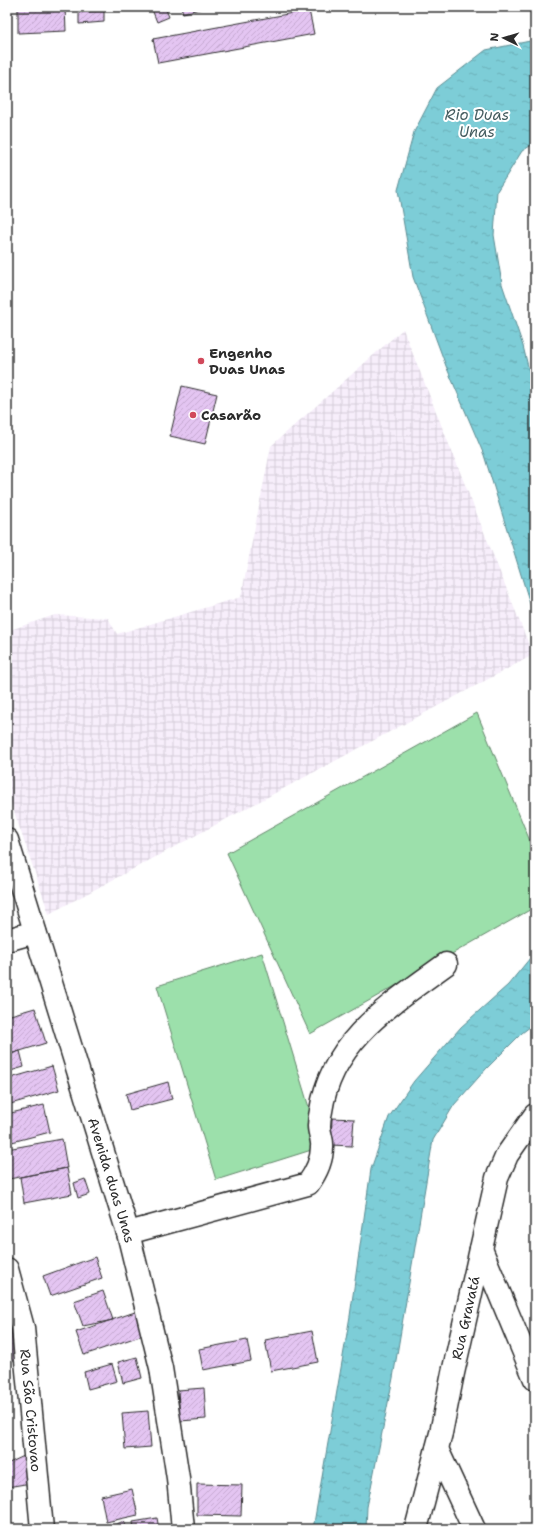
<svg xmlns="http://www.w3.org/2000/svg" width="542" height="1536" viewBox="0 0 542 1536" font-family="'Shantell Sans',sans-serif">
	<defs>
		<pattern id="industrial-grid" width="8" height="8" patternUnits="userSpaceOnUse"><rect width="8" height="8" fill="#f7eefb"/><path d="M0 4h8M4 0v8" fill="none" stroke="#d4ccd7"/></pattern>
		<pattern id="water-ripples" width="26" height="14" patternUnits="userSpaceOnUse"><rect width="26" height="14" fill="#7dcdd7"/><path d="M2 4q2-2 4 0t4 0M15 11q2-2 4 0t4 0" fill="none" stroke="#6cb0b9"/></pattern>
		<pattern id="building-hatch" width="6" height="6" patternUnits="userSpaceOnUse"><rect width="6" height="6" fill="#e4c5f2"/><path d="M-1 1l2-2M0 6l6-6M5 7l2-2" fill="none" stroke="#c4a9d0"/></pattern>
	</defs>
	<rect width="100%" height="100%" fill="#fff"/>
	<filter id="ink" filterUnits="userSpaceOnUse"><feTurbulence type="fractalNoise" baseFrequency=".025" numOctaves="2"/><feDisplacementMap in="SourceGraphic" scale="8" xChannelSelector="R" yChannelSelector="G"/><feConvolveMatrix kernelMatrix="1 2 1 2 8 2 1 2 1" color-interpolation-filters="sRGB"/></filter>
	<g filter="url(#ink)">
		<path fill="url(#industrial-grid)" d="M403,329L533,655L49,914L7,791V631L55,615L108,618L117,634L241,597L271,446Z"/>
		<path fill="#9ce0ab" stroke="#64866b" d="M477,713L535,853V907L310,1034L227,853Z
			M262,953L321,1147L216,1180L157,986Z"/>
		<path fill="url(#water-ripples)" stroke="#5c8c92" d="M535,40V143L522,151L497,191L494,235L502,284L523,346L535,395V620L484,455L446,366L413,277L398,190L414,132L437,88L486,50Z
			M535,952V1023L522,1033L486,1069L454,1105L433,1140L393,1378L367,1507L366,1529H313L350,1316L371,1169L389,1117L414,1081L461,1027L508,985Z"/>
		<path fill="url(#building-hatch)" stroke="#2b2b2b" d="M18,7H65L66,31L18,33Z
			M151,7H165L169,17L157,22Z
			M181,7H207L183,13Z
			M309,10L314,34L158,63L153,39Z
			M104,11V22L79,24V12Z
			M182,386L217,394L205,444L170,436Z
			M35,1008L46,1043L7,1055V1016Z
			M20,1051L24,1067L7,1072V1055Z
			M52,1066L59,1090L7,1105V1079Z
			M168,1082L172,1099L130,1110L126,1094Z
			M44,1105L50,1132L12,1142L7,1114Z
			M332,1118L354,1119L352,1146L331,1145Z
			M62,1139L67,1168L9,1179L7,1149Z
			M67,1168L72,1194L24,1203L20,1177Z
			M85,1179L90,1194L78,1198L74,1183Z
			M95,1257L102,1278L50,1296L43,1276Z
			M103,1291L113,1320L83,1326L74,1301Z
			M135,1312L143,1335L84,1355L76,1332Z
			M14,1321L19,1359L7,1361V1322Z
			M312,1331L318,1362L271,1371L265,1340Z
			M247,1340L251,1361L203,1370L199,1349Z
			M137,1357L142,1378L123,1383L118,1362Z
			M112,1364L117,1381L88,1389L84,1372Z
			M204,1388L206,1419L180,1421L178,1390Z
			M148,1411L151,1447L125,1449L122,1413Z
			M26,1455L31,1483L7,1487V1464Z
			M197,1484L242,1485L241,1516L197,1515Z
			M132,1489L138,1515L106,1522L101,1496Z
			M157,1518L159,1529H134L133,1522Z
			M124,1521L127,1529H104Z"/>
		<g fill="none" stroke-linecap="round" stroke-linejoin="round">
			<g stroke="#2b2b2b" stroke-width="25">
				<g id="street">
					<path id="s1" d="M7,840L128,1233L161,1368L178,1478L183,1529"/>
					<path d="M7,940L35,932"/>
					<path d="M128,1233L308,1184C316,1173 322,1160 322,1147C323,1140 319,1133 319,1126C319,1121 320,1115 321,1111C331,1040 393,1003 446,964"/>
					<path d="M481,1249L535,1379"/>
					<path id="s2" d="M7,1269L23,1328L42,1529"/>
					<path d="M437,1449L474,1529"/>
					<path id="s3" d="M416,1529L441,1433L453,1373L497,1178L507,1155L535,1115"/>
				</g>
			</g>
			<use href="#street" stroke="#fff" stroke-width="22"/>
		</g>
	</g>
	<g fill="#d1495b" stroke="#fff" stroke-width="1.5">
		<circle cx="201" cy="361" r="4"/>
		<circle cx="193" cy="415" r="4"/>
	</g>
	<g text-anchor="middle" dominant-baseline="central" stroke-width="4" stroke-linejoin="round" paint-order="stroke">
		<g font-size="14" font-weight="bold" fill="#2b2b2b" stroke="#fff" text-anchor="start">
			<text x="209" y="353">Engenho<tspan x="209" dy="16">Duas Unas</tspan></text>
			<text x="201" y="415">Casarão</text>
		</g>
		<g font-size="14" fill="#2b2b2b" stroke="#fff">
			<text stroke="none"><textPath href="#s1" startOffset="356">Avenida duas Unas</textPath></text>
			<text stroke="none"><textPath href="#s3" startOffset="217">Rua Gravatá</textPath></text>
			<text stroke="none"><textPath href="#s2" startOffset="144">Rua São Cristovao</textPath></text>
		</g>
		<g font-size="15" font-style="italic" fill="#445c5f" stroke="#fff">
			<text x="477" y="115">Rio Duas<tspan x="477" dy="17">Unas</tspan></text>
		</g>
	</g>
	<rect width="542" height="1536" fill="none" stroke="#fff" stroke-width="24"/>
	<rect x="12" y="12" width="518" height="1512" fill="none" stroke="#2b2b2b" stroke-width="1.5" filter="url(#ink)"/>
	<g transform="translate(504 38) rotate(275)" stroke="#ffffff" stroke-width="3" paint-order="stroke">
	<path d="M0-3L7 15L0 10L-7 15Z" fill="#2b2b2b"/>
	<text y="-6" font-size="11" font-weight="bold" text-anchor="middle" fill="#2b2b2b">N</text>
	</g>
</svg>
